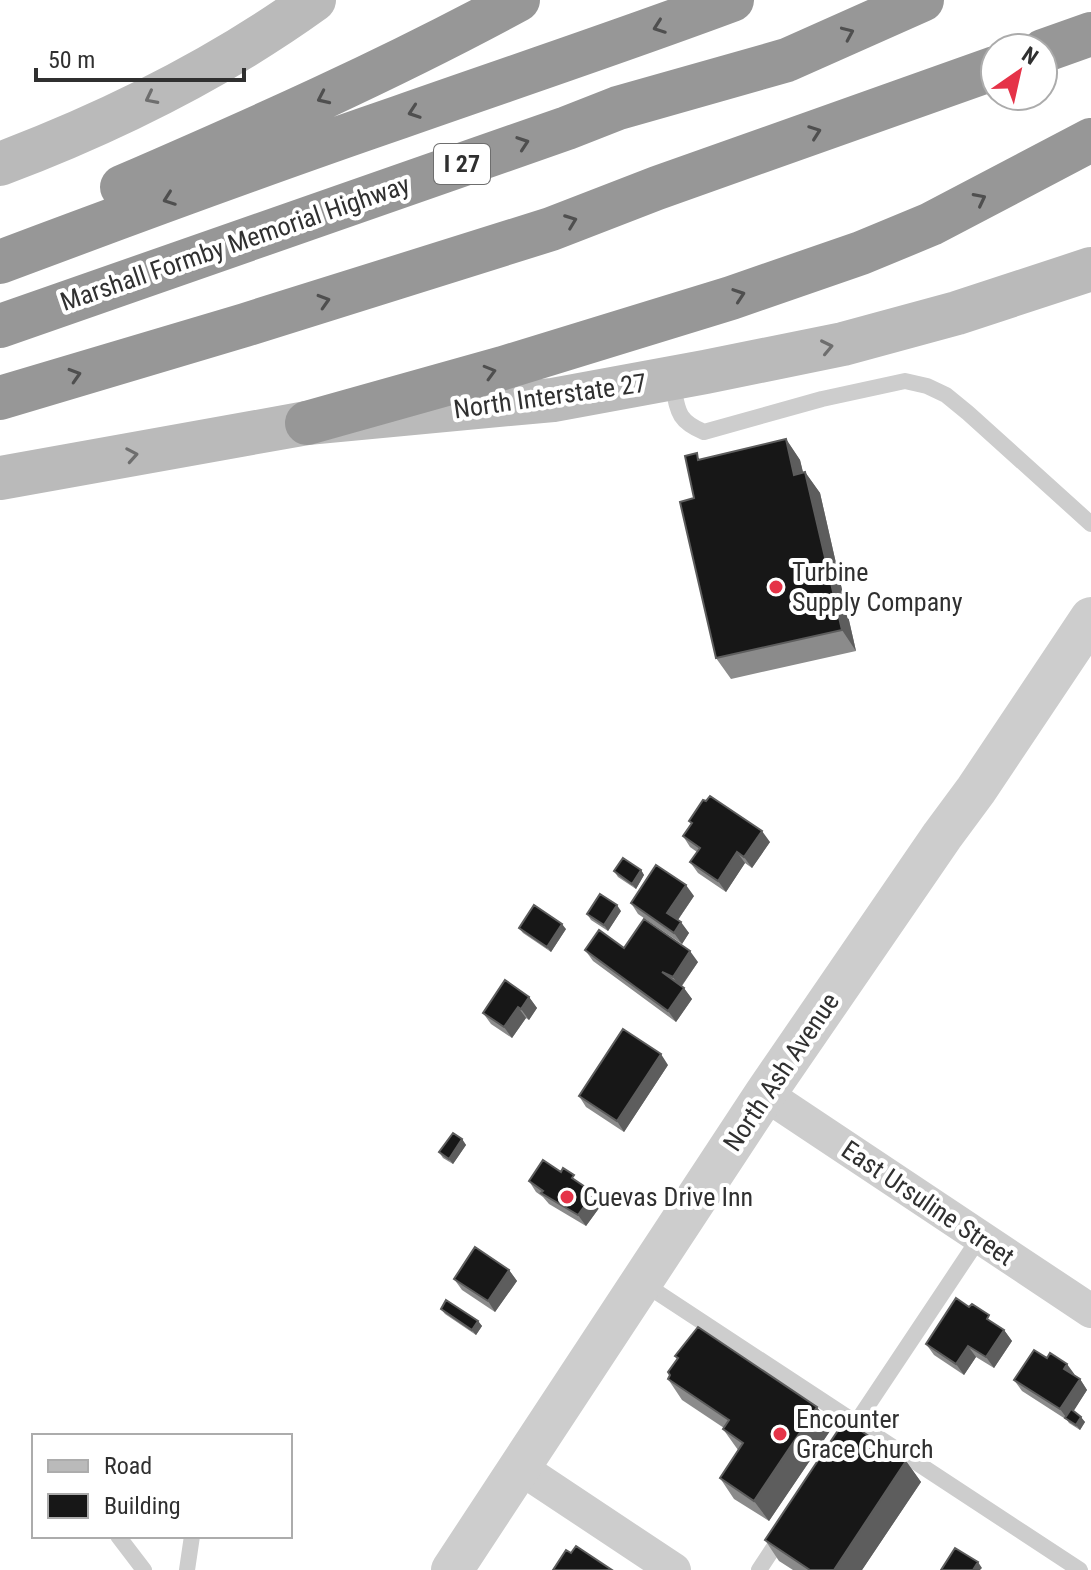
<svg xmlns="http://www.w3.org/2000/svg" width="1091" height="1570" viewBox="0 0 1091 1570" font-family="'Roboto Condensed',sans-serif">
	<rect width="100%" height="100%" fill="#fff"/>
	<g fill="none" stroke-linecap="round" stroke-linejoin="round">
		<path stroke="#cdcdcd" stroke-width="16" d="M672,380C678,409 675,420 704,432L822,399L905,381L927,386L946,395L968,413L1091,524
			M643,1283L1080,1570
			M852,1429L980,1237
			M118,1536L144,1570
			M187,1570L192,1536
			M759,1570L782,1535"/>
		<path stroke="#cdcdcd" stroke-width="34" d="M765,1094L1091,1311
			M519,1467L674,1570"/>
		<path stroke="#cdcdcd" stroke-width="42" d="M452,1570L765,1094L942,836L976,790L1091,618"/>
		<path stroke="#bababa" stroke-width="44" d="M0,164C111,122 217,70 314,0
			M0,478L307,423L553,400L705,372L843,344L957,313L1091,269"/>
		<path stroke="#979797" stroke-width="44" d="M1043,51L1091,34
			M122,187C256,129 389,70 518,0
			M0,262C133,212 266,163 400,117C511,78 622,41 732,0
			M0,326L567,128L618,108L787,60L922,0
			M0,398L245,325L551,229L657,188L995,68
			M307,423L503,368L731,298L861,253L931,224L1091,140"/>
	</g>
	<path fill="#8b8b8b" d="M786,439L800,460L803,473L805,472L820,493L856,651L731,679L716,658L694,498L701,459Z
		M689,821L770,842L752,868L745,863L726,892L698,873L690,862L697,852L690,847L683,836L691,824Z
		M641,870L644,875L636,889L618,877L614,871Z
		M694,896L678,920L689,933L682,944L638,914L631,903Z
		M621,911L608,931L591,920L587,914Z
		M519,928L566,929L551,952L523,933Z
		M585,950L698,962L682,986L692,999L676,1022L593,961Z
		M529,997L537,1008L529,1020L526,1018L512,1038L491,1024L483,1013Z
		M668,1065L624,1132L586,1107L579,1096Z
		M462,1139L466,1145L453,1164L443,1158L439,1152Z
		M529,1181L580,1184L594,1193L602,1204L586,1226L549,1204L543,1197L536,1192Z
		M509,1270L517,1281L495,1312L462,1290L454,1279Z
		M441,1309L478,1321L482,1326L476,1335L445,1314Z
		M996,1325L1004,1330L1012,1341L994,1368L976,1357L964,1375L934,1355L926,1344Z
		M675,1356L832,1428L769,1521L734,1499L720,1478L738,1450L723,1429L724,1428L682,1400L668,1379L677,1359Z
		M1075,1375L1080,1379L1087,1390L1073,1411L1085,1422L1080,1430L1069,1423L1067,1420L1022,1391L1014,1380Z
		M906,1461L921,1482L862,1570H793L779,1561L765,1540Z"/>
	<path fill="#5d5d5d" d="M786,439L800,460L809,496L794,475Z
		M805,472L820,493L856,651L842,630Z
		M762,831L770,842L752,868L744,857Z
		M737,852L745,863L726,892L718,881Z
		M641,870L644,875L636,889L632,884Z
		M686,885L694,896L675,924L667,913Z
		M617,905L621,911L608,931L604,925Z
		M681,922L689,933L682,944L674,933Z
		M562,924L566,929L551,952L547,947Z
		M690,951L698,962L680,988L673,977Z
		M684,988L692,999L676,1022L668,1011Z
		M529,997L537,1008L529,1020L521,1009Z
		M518,1007L526,1018L512,1038L504,1027Z
		M661,1054L668,1065L624,1132L617,1121Z
		M462,1139L466,1145L453,1164L449,1159Z
		M594,1193L602,1204L586,1226L578,1215Z
		M509,1270L517,1281L495,1312L488,1301Z
		M478,1321L482,1326L476,1335L472,1330Z
		M1004,1330L1012,1341L994,1368L986,1357Z
		M968,1346L976,1357L964,1375L956,1364Z
		M1067,1364L1075,1375L1064,1369Z
		M1080,1379L1087,1390L1068,1420L1060,1409Z
		M817,1407L832,1428L769,1521L754,1501Z
		M1081,1417L1085,1422L1080,1430L1076,1425Z
		M906,1461L921,1482L862,1570H834Z
		M978,1562L982,1568L980,1570H973Z"/>
	<path fill="#171717" stroke="#5d5d5d" stroke-width="2" d="M786,439L794,475L805,472L842,630L716,658L680,502L694,498L685,456L697,453L698,460Z
		M710,796L762,831L744,857L737,852L718,881L690,862L700,848L683,836L692,823L689,821L703,800L706,801Z
		M623,858L641,870L632,884L614,871Z
		M656,865L686,885L667,913L681,922L674,933L631,903Z
		M600,894L617,905L604,925L587,914Z
		M534,905L562,924L547,947L519,928Z
		M644,919L690,951L673,977L662,972L684,988L668,1011L585,950L599,930L624,948Z
		M505,980L529,997L521,1009L518,1007L504,1027L483,1013Z
		M623,1029L661,1054L617,1121L579,1096Z
		M453,1133L462,1139L449,1159L439,1152Z
		M543,1160L561,1172L563,1168L574,1175L572,1178L594,1193L578,1215L541,1193L543,1191L529,1181Z
		M475,1247L509,1270L488,1301L454,1279Z
		M956,1298L969,1307L972,1304L989,1315L987,1319L1004,1330L986,1357L968,1346L956,1364L926,1344Z
		M446,1300L478,1321L472,1330L441,1309Z
		M698,1327L817,1407L754,1501L720,1478L743,1443L723,1429L729,1420L668,1379L670,1375L668,1372L678,1358L675,1356Z
		M1034,1350L1047,1358L1050,1353L1067,1364L1064,1369L1080,1379L1060,1409L1014,1380Z
		M1071,1409L1081,1417L1076,1425L1065,1418Z
		M845,1420L906,1461L834,1570H810L765,1540Z
		M576,1546L612,1570H553L566,1550L571,1553Z
		M955,1548L978,1562L973,1570H941Z"/>
	<defs><path id="oneway-chevron" d="M-2-3.5L2.5 0L-2 3.5" fill="none" stroke-width="1.6" stroke-linecap="round" stroke-linejoin="round" transform="scale(2)"/></defs>
	<g stroke="#4f4f4f">
		<use href="#oneway-chevron" transform="translate(659 27) rotate(160)"/>
		<use href="#oneway-chevron" transform="translate(848 33) rotate(-24)"/>
		<use href="#oneway-chevron" transform="translate(323 98) rotate(155)"/>
		<use href="#oneway-chevron" transform="translate(414 112) rotate(161)"/>
		<use href="#oneway-chevron" transform="translate(815 132) rotate(-20)"/>
		<use href="#oneway-chevron" transform="translate(523 143) rotate(-19)"/>
		<use href="#oneway-chevron" transform="translate(169 199) rotate(160)"/>
		<use href="#oneway-chevron" transform="translate(980 199) rotate(-27)"/>
		<use href="#oneway-chevron" transform="translate(571 221) rotate(-21)"/>
		<use href="#oneway-chevron" transform="translate(739 295) rotate(-19)"/>
		<use href="#oneway-chevron" transform="translate(324 301) rotate(-17)"/>
		<use href="#oneway-chevron" transform="translate(490 372) rotate(-16)"/>
		<use href="#oneway-chevron" transform="translate(75 375) rotate(-17)"/>
	</g>
	<g stroke="#6e6e6e">
		<use href="#oneway-chevron" transform="translate(151 98) rotate(153)"/>
		<use href="#oneway-chevron" transform="translate(827 347) rotate(-12)"/>
		<use href="#oneway-chevron" transform="translate(132 455) rotate(-10)"/>
	</g>
	<g fill="#e53348" stroke="#fff" stroke-width="3">
		<circle cx="776" cy="587" r="8"/>
		<circle cx="567" cy="1197" r="8"/>
		<circle cx="780" cy="1434" r="8"/>
	</g>
	<g text-anchor="middle" dominant-baseline="central" stroke-width="8" stroke-linejoin="round" paint-order="stroke">
		<rect fill="#fff" stroke="#6e6e6e" stroke-width="2" x="434" y="144" width="56" height="40" rx="6"/>
		<g font-size="24" font-weight="bold" fill="#303030">
			<text x="462" y="164">I 27</text>
		</g>
		<g font-size="26" fill="#303030" stroke="#fff">
			<text transform="translate(235 243) rotate(-19)">Marshall Formby Memorial Highway</text>
			<text transform="translate(550 396) rotate(-8)">North Interstate 27</text>
			<text transform="translate(781 1072) rotate(-56)">North Ash Avenue</text>
			<text transform="translate(928 1203) rotate(34)">East Ursuline Street</text>
		</g>
		<g font-size="26" fill="#303030" stroke="#fff" text-anchor="start">
			<text x="792" y="572">Turbine<tspan x="792" dy="30">Supply Company</tspan></text>
			<text x="583" y="1197">Cuevas Drive Inn</text>
			<text x="796" y="1419">Encounter<tspan x="796" dy="30">Grace Church</tspan></text>
		</g>
	</g>
	<rect x="32" y="1434" width="260" height="104" fill="#ffffff" stroke="#acacac" stroke-width="2"/>
	<rect x="48" y="1460" width="40" height="12" fill="#bababa" stroke="#acacac" stroke-width="2"/>
	<text x="104" y="1474" font-size="24" fill="#303030">Road</text>
	<rect x="48" y="1494" width="40" height="24" fill="#171717" stroke="#acacac" stroke-width="2"/>
	<text x="104" y="1514" font-size="24" fill="#303030">Building</text>
	<g transform="translate(1019 72) rotate(34)"><circle r="38" fill="#ffffff" stroke="#acacac" stroke-width="2"/>
	<path d="M0-6L14 30L0 20L-14 30Z" fill="#e53348"/>
	<text y="-12" font-size="22" font-weight="bold" text-anchor="middle" fill="#303030">N</text>
	</g>
	<path d="M36 68v12h208v-12" fill="none" stroke="#303030" stroke-width="4"/>
	<text x="48" y="68" font-size="24" fill="#303030" stroke="#ffffff" stroke-width="6" paint-order="stroke">50 m</text>
</svg>
